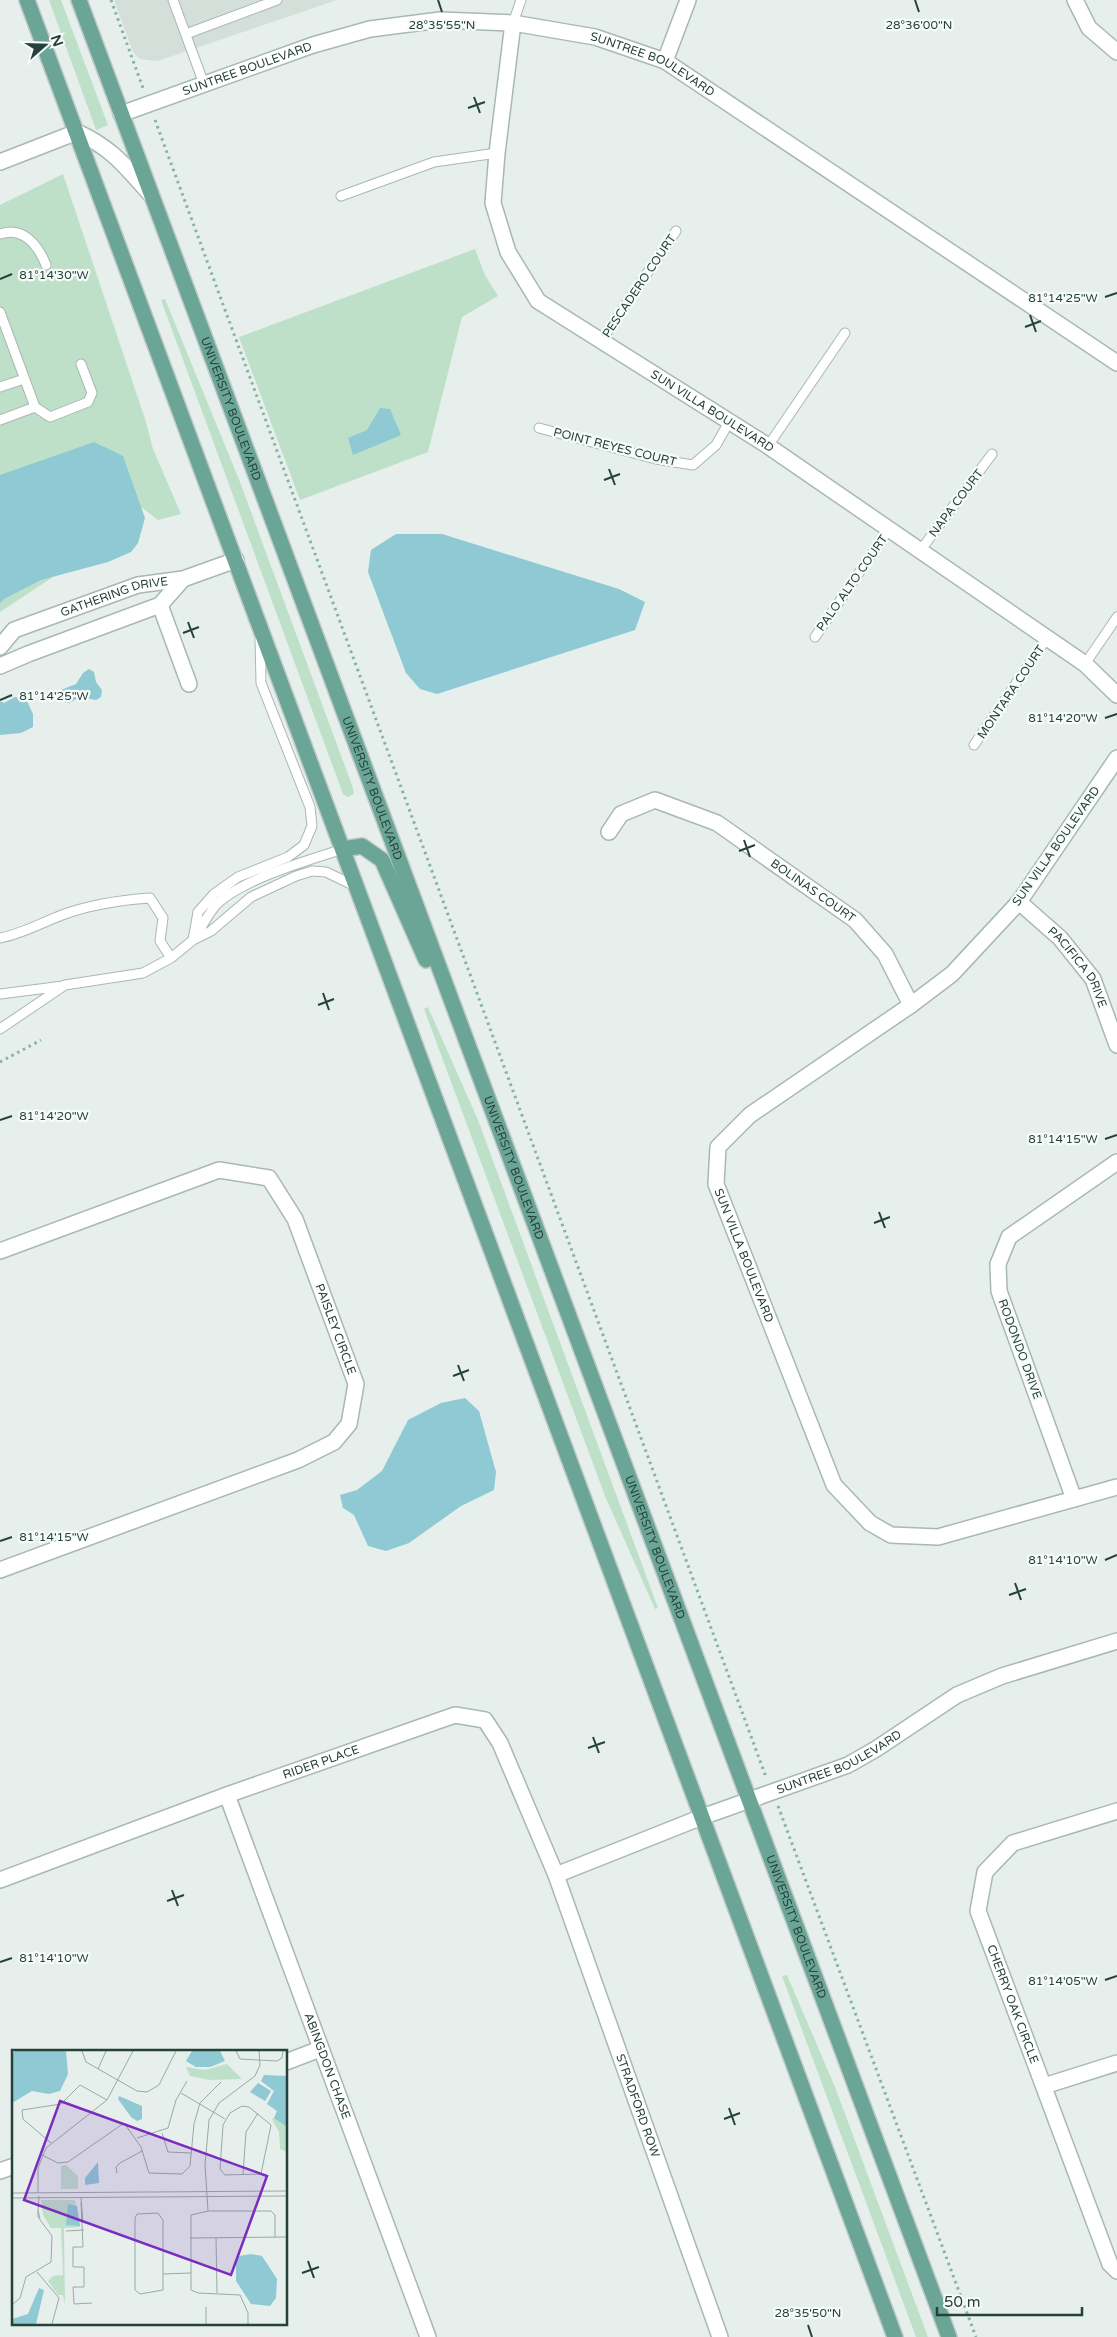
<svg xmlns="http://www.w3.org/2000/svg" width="1117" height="2337" viewBox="0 0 1117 2337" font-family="'Varela Round',sans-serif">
	<rect width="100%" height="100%" fill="#e6efeb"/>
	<path fill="#d4dfda" d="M114,0H337L158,61L140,59L133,52Z"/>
	<path fill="#bfe0c8" d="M49,0H61L108,125L96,130Z
		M63,174L146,422L153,449L181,514L158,520L140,506L62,571L0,612V205Z
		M475,249L485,275L498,296L462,317L428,452L300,500L239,337Z
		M165,299L240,482L353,788L354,794L348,797L343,794L161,300Z
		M428,1007L478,1120L658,1608L655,1609L605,1496L424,1009Z
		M787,1975L835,2087L928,2337H916L782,1976Z"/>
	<path fill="#8ec9d4" d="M380,408L390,409L401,435L353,455L348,438L367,430Z
		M94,442L123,456L145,518L138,543L131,552L108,562L41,580L4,599L0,603V475Z
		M396,534H442L619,589L645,602L635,630L437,694L420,689L406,673L368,572L371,550Z
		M89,669L94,672L96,682L102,690L101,697L96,700L80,697L69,703L61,701L59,696L61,690L76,684L83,673Z
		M15,697L26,699L33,714V727L21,733L0,735V701L4,703Z
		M465,1398L479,1411L496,1472L494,1490L461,1506L409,1543L386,1551L368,1546L354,1515L343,1508L340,1495L357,1490L382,1471L408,1420L441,1403Z"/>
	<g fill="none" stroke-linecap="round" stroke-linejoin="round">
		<g stroke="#a8b8b2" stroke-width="11">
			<path id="service" d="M173,0L204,84
				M513,23L521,0
				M186,34L277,0
				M341,196L434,162L497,153
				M0,234C23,226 38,245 46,265
				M0,312L35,407L50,417L88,402L92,393L81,364
				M601,341L676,231
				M0,387L24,379
				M0,420L35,407
				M539,428L656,459L693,465L716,445L729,422
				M768,446L845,333
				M920,551L992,454
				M815,637L889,529
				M1085,664L1117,617
				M974,745L1047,638
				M196,935C202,926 208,915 215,906C239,880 309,860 343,849
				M0,938C22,934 41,923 62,915C89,905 121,900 150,898L163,918L160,941L171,958
				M193,940L198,912L214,894L238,877L288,857L304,845L312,826L310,807L261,683L260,639
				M0,994L63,986
				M0,1029L65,985L143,973L171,958L193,940L211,931L251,897L296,876L312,871L326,872L357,887"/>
		</g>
		<g stroke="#a8b8b2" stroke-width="18">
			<g id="minor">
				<path d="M1075,0L1089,28L1117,52"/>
				<path id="s1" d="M513,23L497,153L493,203L508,252L538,301L768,446L1085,664L1117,695"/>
				<path d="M665,61L688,0"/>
				<path d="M0,162L77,132"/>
				<path d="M160,605L189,684"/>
				<path id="s2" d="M0,647L14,630L138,585L183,579L236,560"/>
				<path d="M0,666L28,654L160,605L183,579"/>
				<path id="s3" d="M1117,758L1019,902L952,974L911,1005L750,1115L718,1147L716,1184L834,1485L870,1523L891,1535L938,1537L1117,1487"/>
				<path id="s4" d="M609,832L621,814L655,800L717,823L855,920L885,954L911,1005"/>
				<path id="s5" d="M1019,902L1060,938L1093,979L1117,1045"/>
				<path id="s6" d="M0,1251L219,1170L269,1178L295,1219L356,1384L349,1424L334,1442L298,1460L0,1570"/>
				<path d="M1074,1499L999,1291L998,1264L1009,1237L1117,1162"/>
				<path id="s7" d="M227,1795L428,2337"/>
				<path id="s8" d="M1117,1811L1013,1843L985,1872L978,1911L1110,2264L1117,2271"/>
				<path d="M556,1875L702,1817"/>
				<path id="s9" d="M0,1880L227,1795L455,1715L485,1720L500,1743L556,1875L720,2337"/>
				<path d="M286,2062L320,2049"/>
				<path d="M1044,2086L1117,2063"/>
				<path d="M0,2171L14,2166"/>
			</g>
		</g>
		<g stroke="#a8b8b2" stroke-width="18">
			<g id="tertiary">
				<path id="s10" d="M121,114L313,45L370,29L440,20L513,23L595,37L665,61L1117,363"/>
				<path d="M77,132C112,148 126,167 151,195"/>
				<path id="s11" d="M702,1817L848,1765L876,1749L957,1695L1002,1676L1117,1641"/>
			</g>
		</g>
		<g stroke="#c2cac8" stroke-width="18">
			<g id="primary">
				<path d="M27,0L895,2337"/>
				<path id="s12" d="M79,0L949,2337"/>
				<path d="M343,849L362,846L382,860L426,960"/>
			</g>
		</g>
		<path stroke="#86b3a5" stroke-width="3" stroke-dasharray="2.5 4" stroke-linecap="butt" d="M111,0L143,88
			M155,120L766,1777
			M0,1062L41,1040
			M778,1806L976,2337"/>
		<use href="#service" stroke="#fff" stroke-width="9"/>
		<use href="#minor" stroke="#fff" stroke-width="15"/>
		<use href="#tertiary" stroke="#fff" stroke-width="15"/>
		<use href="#primary" stroke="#6aa596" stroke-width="15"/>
	</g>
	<path fill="none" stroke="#24423a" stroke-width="2" d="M438,0L442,12M915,0L919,12M474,97L480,113M468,108L485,102M0,279L12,274M1105,297L1117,293M1030,315L1036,332M1025,327L1041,321M609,469L615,485M604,480L620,474M188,622L194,638M183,633L199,627M0,700L12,695M1105,718L1117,714M744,840L750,857M739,851L755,845M323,993L329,1010M318,1005L334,999M0,1120L12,1116M1105,1139L1117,1135M879,1212L885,1228M874,1223L890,1217M458,1365L464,1381M453,1376L469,1370M0,1541L12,1537M1105,1560L1117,1555M1015,1583L1021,1600M1009,1595L1026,1589M593,1737L599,1753M588,1748L605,1742M172,1890L178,1906M167,1901L184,1895M0,1962L12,1958M1105,1980L1117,1976M729,2108L735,2125M724,2119L740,2113M308,2261L314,2278M302,2273L319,2267M808,2325L812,2337"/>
	<g text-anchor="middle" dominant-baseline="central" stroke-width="4.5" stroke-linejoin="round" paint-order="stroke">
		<g font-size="12" fill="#24423a" stroke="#f7fbf9">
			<text stroke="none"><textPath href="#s10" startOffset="554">SUNTREE BOULEVARD</textPath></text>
			<text stroke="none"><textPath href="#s10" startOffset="134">SUNTREE BOULEVARD</textPath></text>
			<text transform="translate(639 286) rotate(-56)">PESCADERO COURT</text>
			<text stroke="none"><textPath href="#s12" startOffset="436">UNIVERSITY BOULEVARD</textPath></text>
			<text stroke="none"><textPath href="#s1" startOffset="496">SUN VILLA BOULEVARD</textPath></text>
			<text transform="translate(615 447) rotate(14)">POINT REYES COURT</text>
			<text transform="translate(956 503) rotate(-53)">NAPA COURT</text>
			<text transform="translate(852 583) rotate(-55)">PALO ALTO COURT</text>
			<text stroke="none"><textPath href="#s2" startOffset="128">GATHERING DRIVE</textPath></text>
			<text transform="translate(1011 692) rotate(-56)">MONTARA COURT</text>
			<text stroke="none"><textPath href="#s12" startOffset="841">UNIVERSITY BOULEVARD</textPath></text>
			<text transform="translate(1056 846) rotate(-55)">SUN VILLA BOULEVARD</text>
			<text stroke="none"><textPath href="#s4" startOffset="242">BOLINAS COURT</textPath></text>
			<text stroke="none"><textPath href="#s5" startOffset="89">PACIFICA DRIVE</textPath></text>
			<text stroke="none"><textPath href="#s12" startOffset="1246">UNIVERSITY BOULEVARD</textPath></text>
			<text stroke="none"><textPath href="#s3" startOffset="678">SUN VILLA BOULEVARD</textPath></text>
			<text stroke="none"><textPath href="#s6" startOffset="450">PAISLEY CIRCLE</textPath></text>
			<text transform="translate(1020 1349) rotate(70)">RODONDO DRIVE</text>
			<text stroke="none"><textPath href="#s12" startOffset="1651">UNIVERSITY BOULEVARD</textPath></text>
			<text stroke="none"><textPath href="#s11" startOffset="148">SUNTREE BOULEVARD</textPath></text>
			<text stroke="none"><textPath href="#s9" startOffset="342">RIDER PLACE</textPath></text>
			<text stroke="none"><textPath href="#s12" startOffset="2056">UNIVERSITY BOULEVARD</textPath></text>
			<text stroke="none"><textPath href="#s8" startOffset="288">CHERRY OAK CIRCLE</textPath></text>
			<text stroke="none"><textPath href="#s7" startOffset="289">ABINGDON CHASE</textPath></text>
			<text stroke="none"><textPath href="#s9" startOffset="930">STRADFORD ROW</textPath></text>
		</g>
	</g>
	<g transform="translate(12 2050)">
		<rect width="275" height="275" fill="#e6efeb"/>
		<path d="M215,14L230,29L198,30L178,26L174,17L193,20ZM263,67L275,77V102L268,99L267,82L260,69ZM54,115L66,126V139H49V116ZM29,150H63L68,177L52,178L53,255L51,245H46L36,231L41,226L51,225L49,178H39L31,165Z" fill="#bfe0c8"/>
		<path d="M3,1H54L56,24L48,41L37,44L20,41L0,53V5ZM180,1H208L213,11L198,17H184L174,11ZM252,25L275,26V77L262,68L265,61L255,54L262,41L249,31ZM246,33L259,41L253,51L238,42ZM107,46L130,56V69L125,71L119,67L106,49ZM86,112L87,133L73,135V128ZM56,154L65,156L68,176L54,175ZM239,204L250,206L265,229L264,248L258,256L239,254L224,231V212L227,206ZM27,238L32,240L24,274H0V269L16,264Z" fill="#8ec9d4"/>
		<path fill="none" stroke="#98aaa4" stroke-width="1" d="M70,1L74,12L125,41L135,42L147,35L164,1M224,1L228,9L265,11L270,8L271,1M86,19L94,1M169,43L213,69M230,56L237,57L259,75L249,124L213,125L208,119L211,75L218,63ZM150,83L156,102L179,103M125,88L156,78L164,50L175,31M39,93L11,69L10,60L49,54L68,35L95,50M30,105L46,113L56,112L112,73L129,97L137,123L170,124L178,116L182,74L188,53L209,32M105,123L104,117L108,113L130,101M231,124L234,82L246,63M0,143L275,141M26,143V118L34,98L95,50L121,1M69,147L71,173M0,148L275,146M69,152L71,197H61V217H72V237H61L62,254L80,253M26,161L27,146M196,161L193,115L197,70L207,53L243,26L248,15L247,1M146,163L151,170V240L128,244L123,240V168L125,164ZM54,181L72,180M178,188L275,187M204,188L205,243M25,222L47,248L40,274M151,224L179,223M0,255L8,248L14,227L39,212L40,186L26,167V161L28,168M194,274V257M236,274V263L228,245L186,243L179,240V165L196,161H259L263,165V187"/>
		<path fill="#7b2cbf" fill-opacity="0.15" stroke="#7b2cbf" stroke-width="2.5" d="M48,51L255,126L219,225L12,150Z"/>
		<rect width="275" height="275" fill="none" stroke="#24423a" stroke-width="2.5"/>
	</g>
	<g font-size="12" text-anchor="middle" fill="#24423a" stroke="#f7fbf9" stroke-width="4.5" stroke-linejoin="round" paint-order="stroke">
		<text x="442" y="29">28°35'55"N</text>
		<text x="919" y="29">28°36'00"N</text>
		<text x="54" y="279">81°14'30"W</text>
		<text x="1063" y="302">81°14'25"W</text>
		<text x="54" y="700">81°14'25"W</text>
		<text x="1063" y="722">81°14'20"W</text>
		<text x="54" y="1120">81°14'20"W</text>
		<text x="1063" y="1143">81°14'15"W</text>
		<text x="54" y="1541">81°14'15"W</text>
		<text x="1063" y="1564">81°14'10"W</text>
		<text x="54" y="1962">81°14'10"W</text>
		<text x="1063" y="1985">81°14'05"W</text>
		<text x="808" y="2317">28°35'50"N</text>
	</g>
	<g transform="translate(45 45) rotate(70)" stroke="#f7fbf9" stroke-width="4" paint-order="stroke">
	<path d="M0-4L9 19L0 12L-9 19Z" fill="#24423a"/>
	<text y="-8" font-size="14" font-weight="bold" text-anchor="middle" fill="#24423a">N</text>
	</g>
	<path d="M937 2307v8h145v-8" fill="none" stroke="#24423a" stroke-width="2.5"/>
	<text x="944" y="2307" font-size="15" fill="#24423a" stroke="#f7fbf9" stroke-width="4" paint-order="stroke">50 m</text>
</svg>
